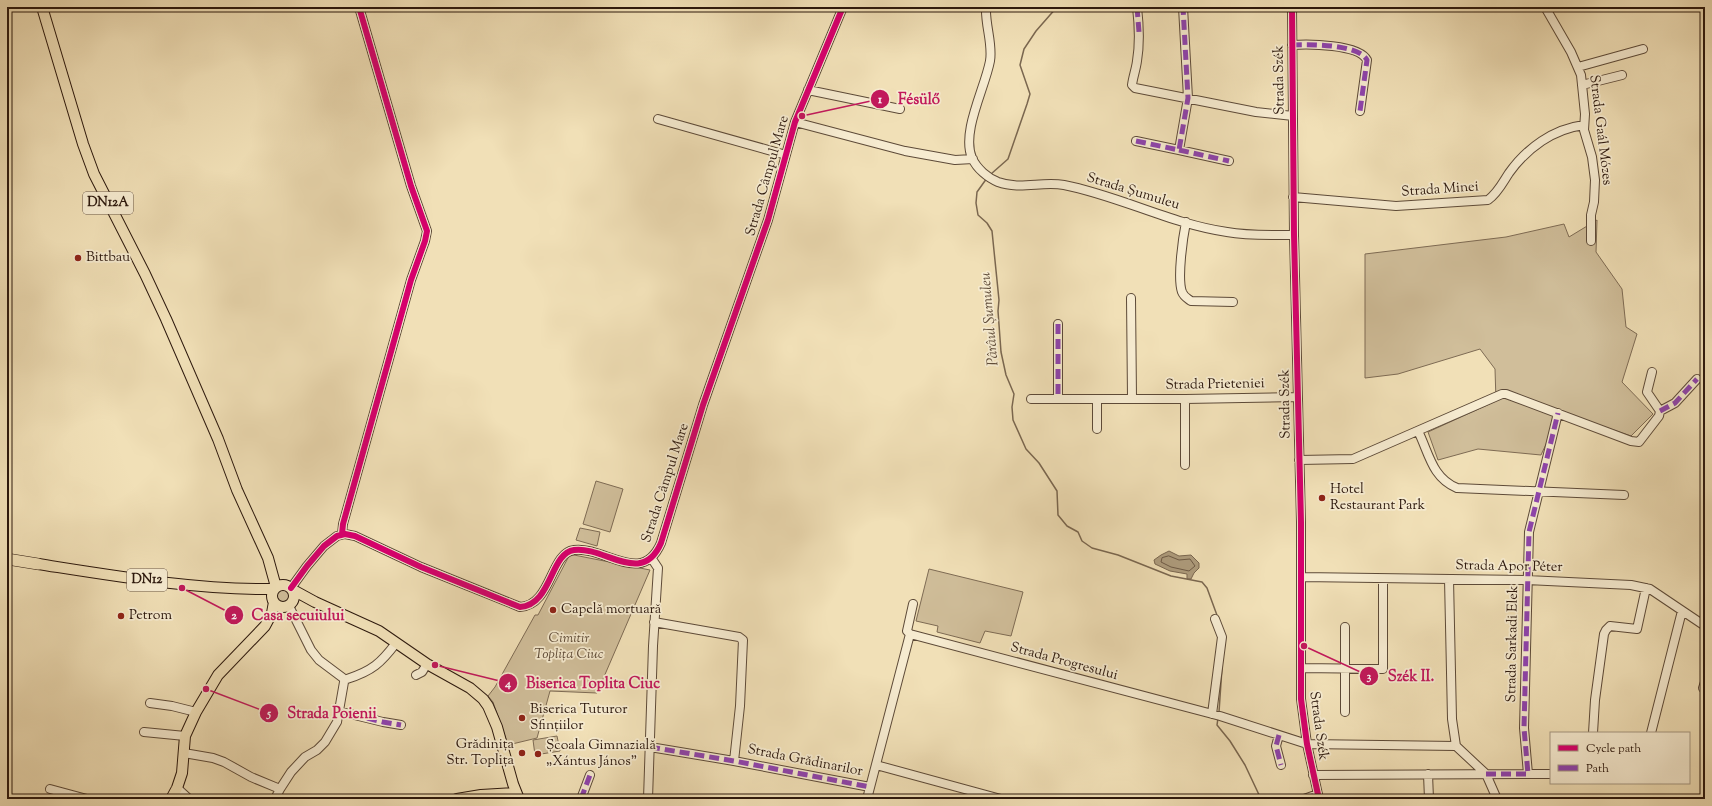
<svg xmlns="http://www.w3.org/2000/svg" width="1712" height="806" viewBox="0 0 1712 806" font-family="'Sorts Mill Goudy',serif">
	<rect width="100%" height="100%" fill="#f1e0b7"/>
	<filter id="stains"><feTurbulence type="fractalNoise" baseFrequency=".005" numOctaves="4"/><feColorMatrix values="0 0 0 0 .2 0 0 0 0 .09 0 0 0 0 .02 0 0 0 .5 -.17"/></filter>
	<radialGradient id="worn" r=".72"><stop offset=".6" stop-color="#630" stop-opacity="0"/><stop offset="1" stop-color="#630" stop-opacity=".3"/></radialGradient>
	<path fill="#d0be9a" stroke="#7e6b54" d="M1597,220L1596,252L1622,289L1626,327L1637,334L1622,382L1653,414L1631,436L1561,412L1541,455L1478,449L1438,460L1428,432L1496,401L1495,369L1480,349L1398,374L1365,378V254L1506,237L1564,224L1569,237Z
		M596,481L623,489L610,532L583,524Z
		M580,528L600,532L597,546L576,540Z
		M574,555L650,570L597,693L550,691L537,738L508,745L493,702L488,696L495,687L535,615H538L569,556Z
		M929,569L1023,592L1011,636L985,631L980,643L937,632L938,626L916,621Z
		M275 596a8 8 0 1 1 16 0a8 8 0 1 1-16 0Z
		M557,736L560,751L535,755L533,740Z"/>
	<path fill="#ae9c7d" stroke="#7a6750" d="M1169,551L1179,556L1191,555L1199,563V568L1194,573L1191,579H1187V574L1170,571L1155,564L1154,560L1161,555Z"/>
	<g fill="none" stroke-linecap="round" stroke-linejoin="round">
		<path stroke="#6d5a45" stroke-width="1" d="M1169,556L1179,560L1190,559L1195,566L1189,571L1171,567L1161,562L1162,558Z"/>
		<path stroke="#7a6750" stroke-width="1.5" d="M991,174L1008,159L1027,104L1030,94L1020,65L1024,49L1036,31L1057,7
			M987,178L977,192L976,203L978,215L987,223L992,231L999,300L998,311L1001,352L1006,375L1014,394L1012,407L1013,420L1026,449L1039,463L1057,491L1058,515L1067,526L1078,532L1082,541L1092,548L1118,555L1171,576L1202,582L1207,588L1218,618
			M1224,650L1225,642
			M1219,712L1222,668
			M1218,718L1217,725L1230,741L1245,765L1261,799"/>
		<g stroke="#5d4a38" stroke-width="10">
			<path id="minor" d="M986,7C985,25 993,44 990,61C985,88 961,132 972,158C977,169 988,178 998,182C1020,190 1042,181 1064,185C1120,196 1171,224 1227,232C1249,236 1272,235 1294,235
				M1137,7C1139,24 1140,43 1137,61C1136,69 1133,77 1132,85L1135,88L1256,112L1293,116
				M1292,7L1294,235L1301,522V699L1307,744L1319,799
				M1545,7L1571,52L1581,75L1585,114L1584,130L1592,157L1595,180L1594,202L1591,215V241
				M1292,45C1308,44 1359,44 1367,60L1360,111
				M1578,67L1643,49
				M1582,85L1622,75
				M808,90L900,109
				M658,119L786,155
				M795,122L905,151L955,160L973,159
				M1136,141L1179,150L1188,98L1183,7
				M1179,150L1229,161
				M1293,197L1396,206L1488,200C1498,193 1503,182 1509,173C1527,148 1553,129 1584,125
				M1186,222C1183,237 1177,278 1182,292C1184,297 1187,298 1191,301L1233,302
				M1131,298L1132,398
				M1058,324V398
				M1031,399H1185L1298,397
				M1097,399V429
				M1660,411L1675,403L1697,379
				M1418,431C1429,453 1432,478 1457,488L1624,495
				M1299,460L1353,459L1502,394H1506L1631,441L1639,442L1659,416L1660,411L1647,392L1652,372
				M1185,465V399
				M342,534L343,524L411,280L425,241L427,231L411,186L359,7
				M1301,577L1527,580L1631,585L1650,589L1705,626
				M1449,579L1452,719L1456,746
				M291,588L307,566L324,546L337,536L345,534L355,536L421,567L520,607C552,605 550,553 574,550C605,546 642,587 661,543L703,405L768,220L795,122L843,7
				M289,606L311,650L319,660L343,678
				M654,622L739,637L743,640L740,706L734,761
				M1345,627V712
				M910,634L1220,716L1307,744L1456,746L1486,774L1497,799
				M1301,668L1383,669V579
				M416,675L422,672L427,664
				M347,679C372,671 381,663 396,643
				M1703,688L1705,682
				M150,703L172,706L196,712
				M338,711L383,722L401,725
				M1212,714L1222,637L1215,619
				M144,732L185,736
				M1593,733L1595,700L1604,634L1606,630L1610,626L1637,629L1646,588
				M1651,733L1682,611
				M1279,735L1276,746L1281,765
				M650,747L734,761L870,787
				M184,753L213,758L224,762L251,777L280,789
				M876,765L1001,799
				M1428,774L1429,799
				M1528,774L1524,728L1529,532L1558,413
				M1313,775L1551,774
				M177,788L189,799
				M50,789L87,799
				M275,799L280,789L291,772L305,757L317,750L325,742L337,722L344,682
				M581,799L590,775
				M648,799L653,646L658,568L652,559
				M867,799L910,634L907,631L913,604
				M1304,799L1318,794"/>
		</g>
		<g stroke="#2c180d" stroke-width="12">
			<path id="major" d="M42,7L83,144L94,174L145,274L166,319L218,439L237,490L268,558L276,587
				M38,564C115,576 196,590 274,589
				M272 596a11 11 0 1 1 22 0a11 11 0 1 1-22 0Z
				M293,590L315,602L379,631L427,664L470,688L483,699L488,706L497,727L513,784L519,799
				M171,799L177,788L182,773L185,736L196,712L218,675L265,626L272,613L274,602
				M457,799L481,795L516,793"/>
		</g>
		<g stroke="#2c180d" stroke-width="12">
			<path id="highway" d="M7,559L38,564"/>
		</g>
		<use href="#minor" stroke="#f6ebd0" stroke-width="8"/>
		<use href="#major" stroke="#f1e0b7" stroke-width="10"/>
		<use href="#highway" stroke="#f1e0b7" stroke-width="11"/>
		<path stroke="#8e44ad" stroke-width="5" stroke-dasharray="10 5" stroke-linecap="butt" d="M1137,7L1139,32
			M1292,45C1308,44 1359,44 1367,60L1360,111
			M1136,141L1179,150L1188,98L1183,7
			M1179,150L1229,161
			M1058,324V398
			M1660,411L1675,403L1697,379
			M338,711L383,722L401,725
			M1279,735L1276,746L1281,765
			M650,747L734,761L870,787
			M1486,774H1528L1524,728L1529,532L1558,413
			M581,799L590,775
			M1304,799L1318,794"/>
		<g stroke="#f6ebd0" stroke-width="8">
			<path id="cycleway" d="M1292,7L1294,235L1301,522V699L1307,744L1319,799
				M342,534L343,524L411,280L425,241L427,231L411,186L359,7
				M291,588L307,566L324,546L337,536L345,534L355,536L421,567L520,607C552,605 550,553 574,550C605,546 642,587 661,543L703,405L768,220L795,122L843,7"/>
		</g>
		<use href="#cycleway" stroke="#d6006c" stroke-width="6"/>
	</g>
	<g fill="#8f2418" stroke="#f6ebd0" stroke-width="1.5">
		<circle cx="78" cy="258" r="4"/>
		<circle cx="1322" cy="498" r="4"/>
		<circle cx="553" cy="610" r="4"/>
		<circle cx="121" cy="616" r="4"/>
		<circle cx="522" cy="718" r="4"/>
		<circle cx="522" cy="753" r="4"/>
		<circle cx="538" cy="754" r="4"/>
	</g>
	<g text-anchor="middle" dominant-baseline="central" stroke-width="3.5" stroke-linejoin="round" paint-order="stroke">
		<g fill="#f6ebd0" stroke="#695748" stroke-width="1">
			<rect x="83" y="192" width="50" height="22" rx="3"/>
			<rect x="127" y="569" width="40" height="22" rx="3"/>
		</g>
		<g font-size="13" font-weight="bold" fill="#2c180d">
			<text x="108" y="203">DN12A</text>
			<text x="147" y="580">DN12</text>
		</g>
		<g font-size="14" fill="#2c180d" stroke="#f6ebd0">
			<text transform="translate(1280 80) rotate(-91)">Strada Szék</text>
			<text transform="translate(1600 130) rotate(83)">Strada Gaál Mózes</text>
			<text transform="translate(768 176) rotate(-74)">Strada Câmpul Mare</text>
			<text transform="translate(1440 190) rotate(-4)">Strada Minei</text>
			<text transform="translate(1133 192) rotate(17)">Strada Șumuleu</text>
			<text transform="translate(1215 385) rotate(-1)">Strada Prieteniei</text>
			<text transform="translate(1286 404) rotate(-91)">Strada Szék</text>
			<text transform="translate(666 483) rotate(-72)">Strada Câmpul Mare</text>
			<text transform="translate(1509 567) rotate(1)">Strada Apor Péter</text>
			<text transform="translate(1513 644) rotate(-89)">Strada Sarkadi Elek</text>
			<text transform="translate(1064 662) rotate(15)">Strada Progresului</text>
			<text transform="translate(1318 726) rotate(82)">Strada Szék</text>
			<text transform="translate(805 761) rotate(11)">Strada Grădinarilor</text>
		</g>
		<g font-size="14" fill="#2c180d" stroke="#f6ebd0" text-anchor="start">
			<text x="86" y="258">Bittbau</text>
			<text x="1330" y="490">Hotel<tspan x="1330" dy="16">Restaurant Park</tspan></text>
			<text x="561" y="610">Capelă mortuară</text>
			<text x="129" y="616">Petrom</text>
			<text x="530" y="710">Biserica Tuturor<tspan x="530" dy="16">Sfințiilor</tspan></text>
			<text x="514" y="745" text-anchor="end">Grădinița<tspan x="514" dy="16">Str. Toplița</tspan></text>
			<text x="546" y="746">Școala Gimnazială<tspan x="546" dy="16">„Xántus János”</tspan></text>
		</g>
		<g font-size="14" font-style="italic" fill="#5d4a37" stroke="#f6ebd0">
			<text x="569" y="639">Cimitir<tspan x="569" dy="16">Toplița Ciuc</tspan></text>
		</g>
		<g font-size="15" font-style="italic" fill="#604d3a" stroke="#f6ebd0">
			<text transform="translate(990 319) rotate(-95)">Pârâul Șumuleu</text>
		</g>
	</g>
	<path fill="none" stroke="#c2185b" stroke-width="1.5" d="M802 116L880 99M182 588L234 615M1304 646L1369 676M435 665L508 683M206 689L269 713"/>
	<g fill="#c2185b" stroke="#f6ebd0" stroke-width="1.5">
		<circle cx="802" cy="116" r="4"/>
		<circle cx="182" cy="588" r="4"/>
		<circle cx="1304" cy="646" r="4"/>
		<circle cx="435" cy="665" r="4"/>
		<circle cx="206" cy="689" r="4"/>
		<circle cx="880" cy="99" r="10"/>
		<circle cx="234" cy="615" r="10"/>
		<circle cx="1369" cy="676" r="10"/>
		<circle cx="508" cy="683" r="10"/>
		<circle cx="269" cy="713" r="10"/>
	</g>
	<g font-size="12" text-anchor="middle" font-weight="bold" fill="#fff">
		<text x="880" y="103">1</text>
		<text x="234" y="619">2</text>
		<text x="1369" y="680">3</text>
		<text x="508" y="687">4</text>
		<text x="269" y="717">5</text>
	</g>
	<g font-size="15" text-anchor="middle" font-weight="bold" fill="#c2185b" stroke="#f6ebd0" stroke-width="3.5" stroke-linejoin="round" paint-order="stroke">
		<text x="919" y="104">Fésülő</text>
		<text x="298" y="620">Casa secuiului</text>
		<text x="1411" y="681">Szék II.</text>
		<text x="593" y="688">Biserica Toplita Ciuc</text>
		<text x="332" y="718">Strada Poienii</text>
	</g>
	<rect width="1712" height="806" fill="none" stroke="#f1e0b7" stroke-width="24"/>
	<rect x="8" y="8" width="1696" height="790" fill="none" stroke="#2c180d" stroke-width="2"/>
	<rect x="12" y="12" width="1688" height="782" fill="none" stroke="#2c180d"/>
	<rect x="1550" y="732" width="140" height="52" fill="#f6ebd0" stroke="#a59782"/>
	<rect x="1558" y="745" width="20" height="6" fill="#d6006c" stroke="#a59782"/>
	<text x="1586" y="752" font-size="12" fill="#2c180d">Cycle path</text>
	<rect x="1558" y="765" width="20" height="6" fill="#8e44ad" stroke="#a59782"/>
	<text x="1586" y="772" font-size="12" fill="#2c180d">Path</text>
	<rect width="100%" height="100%" filter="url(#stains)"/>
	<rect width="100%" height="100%" fill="url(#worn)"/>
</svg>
